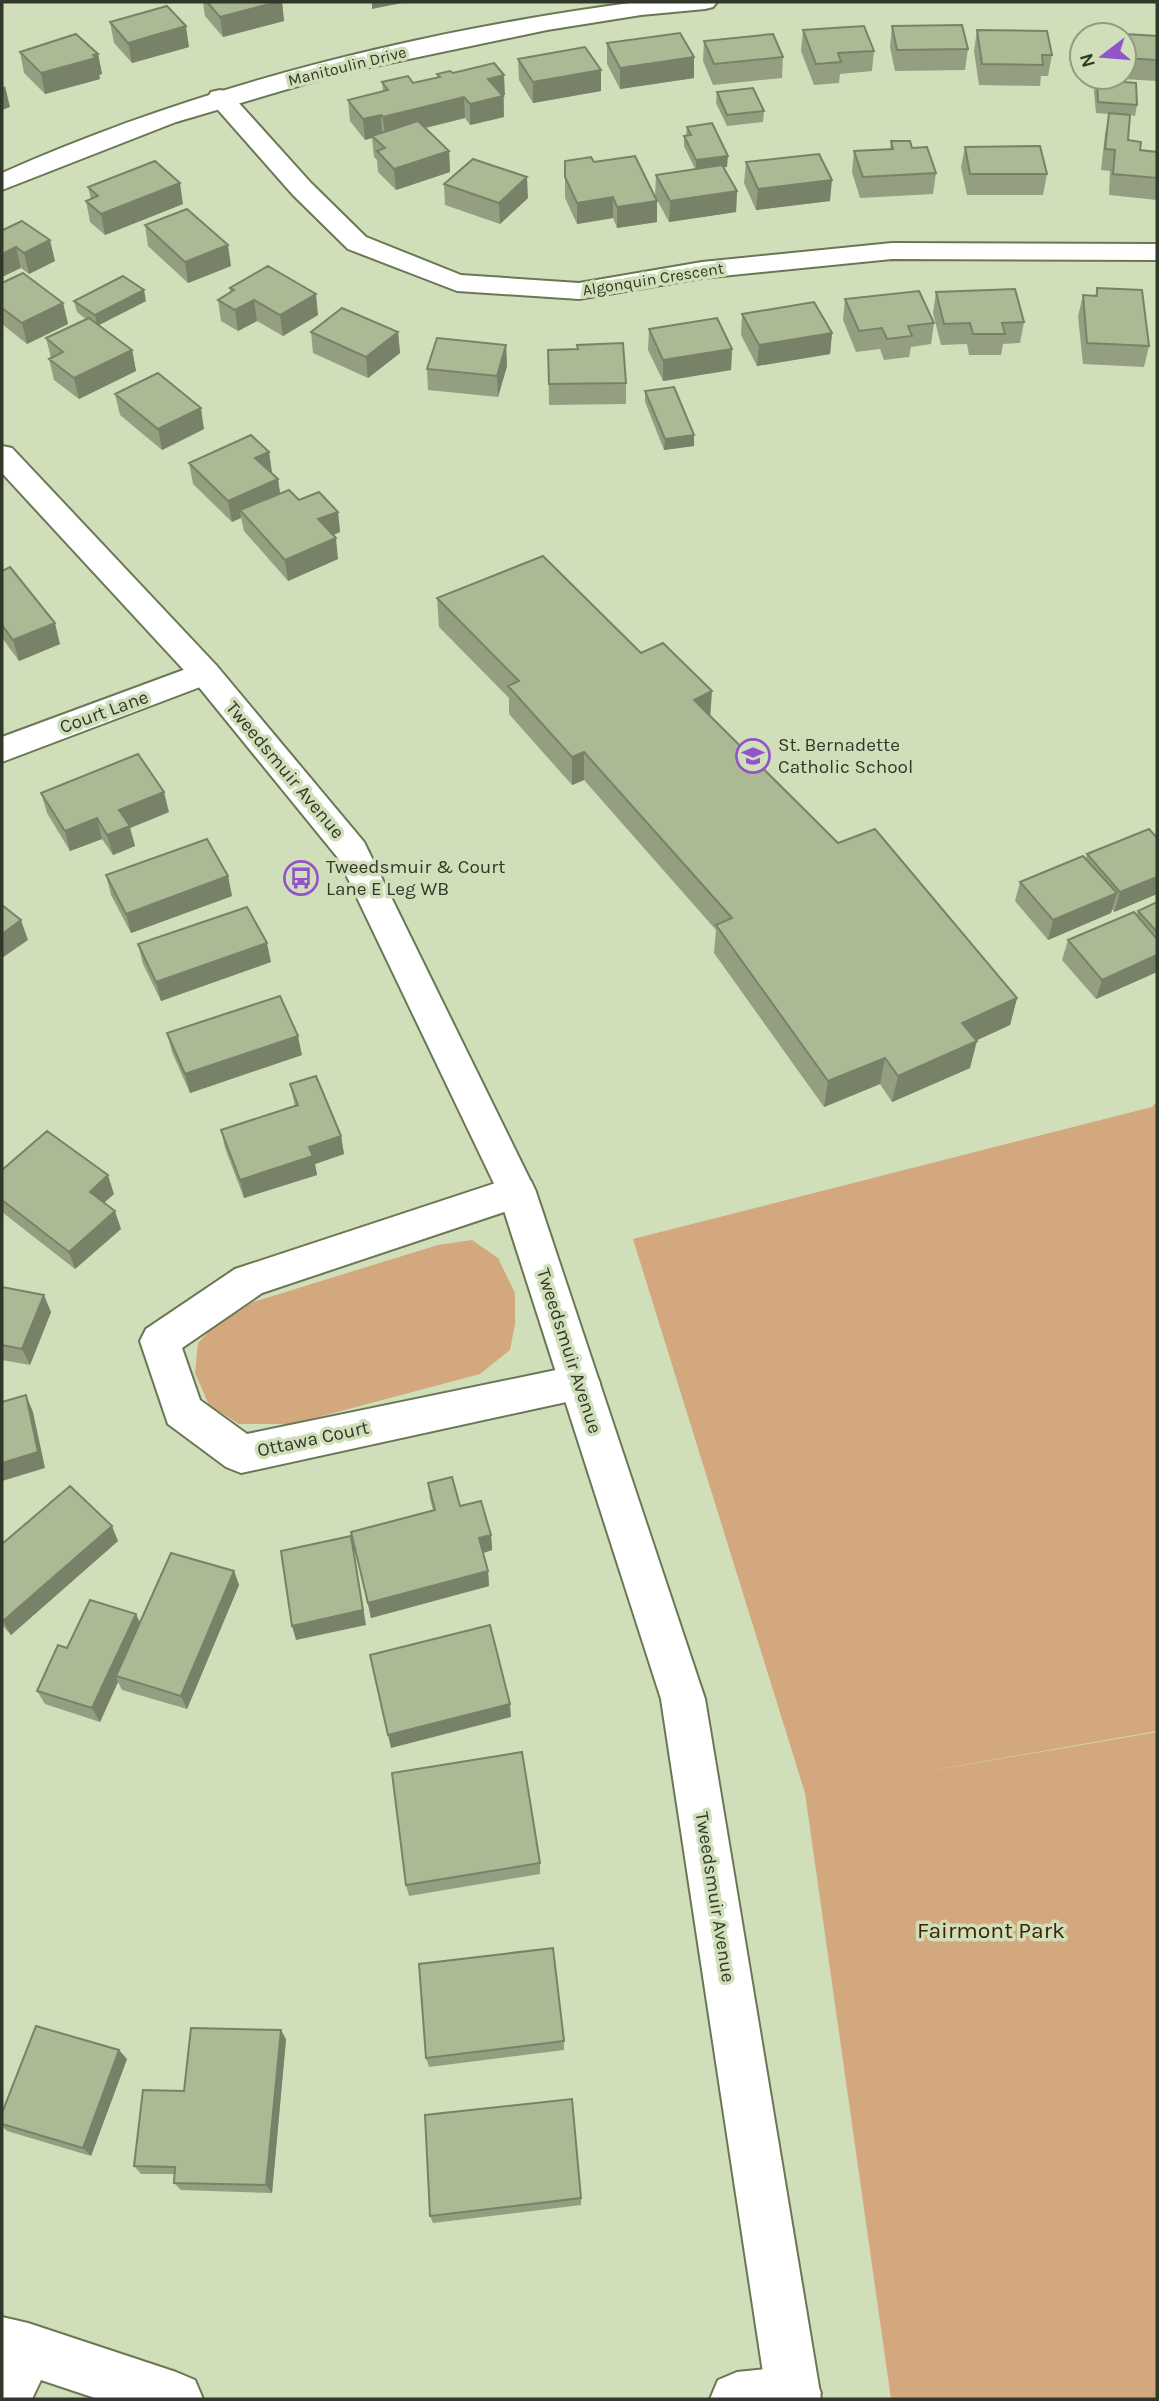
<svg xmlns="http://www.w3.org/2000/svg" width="1159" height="2401" viewBox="0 0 1159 2401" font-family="Karla,sans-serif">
	<rect width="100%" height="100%" fill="#d0dfb9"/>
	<path fill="#d3a87e" d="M1157,1101V1731L906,1775L1157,1732V2399H891L805,1793L633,1239L1152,1107Z
		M472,1240L498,1258L515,1293V1324L510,1350L480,1374L292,1424H239L209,1405L195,1373L198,1343L219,1321L253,1302L438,1245Z"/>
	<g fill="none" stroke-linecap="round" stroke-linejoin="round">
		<g stroke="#6a7755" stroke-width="4">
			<path id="street" d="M220,90L229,92L311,183L366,237L461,275L579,283L702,262L892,243L1157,244V260L892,259L702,278L579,299L457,291L348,249L293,195L211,102L208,97L211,92Z
				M205,662L216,665L221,673L216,681L2,762V737Z
				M517,1176L531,1181L536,1192L531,1203L262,1293L182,1348L200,1400L247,1434L580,1365L594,1370L600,1383L594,1396L241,1473L226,1467L168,1424L140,1341L146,1329L235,1269Z
				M2,2317L28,2323L176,2372L195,2380L203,2399H98L41,2380L32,2399H2Z
				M794,2366L813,2374L821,2393L818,2399H710L718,2380L737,2372Z"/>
		</g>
		<g stroke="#6a7755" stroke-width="4">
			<path id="secondary" d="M637,2H717L713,7L705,9L641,15L547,30L342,73L176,122L2,190V173C202,84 420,31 637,2Z
				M2,446L12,448L216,665L364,842L536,1192L705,1699L821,2399H767L661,1699L498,1192L338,858L194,681L2,473Z"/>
		</g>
		<use href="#street" fill="#fff" fill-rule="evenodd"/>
		<use href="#secondary" fill="#fff" fill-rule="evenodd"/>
	</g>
	<path fill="#939f80" d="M203,2H282L284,21L223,37L205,16Z
		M110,22L189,47L132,63L114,43Z
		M892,26L968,49L965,70L895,71L890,47Z
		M803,30L874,51L872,71L840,74L839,83L814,85L801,51Z
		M977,30L1052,55L1048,76H1041L1040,86L979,85L974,51Z
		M1124,35L1157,36V81L1105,78L1124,77Z
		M704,41L783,57L782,78L713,85L703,61Z
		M607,43L694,78L620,89L607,64Z
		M20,52L98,54L102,74L99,75L100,79L45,94L24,73Z
		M518,59L601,91L533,103L519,80Z
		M453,73L504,75V117L470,125L465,118L425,128L449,151L450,172L396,190L378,172L377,160L374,157L372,138L365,140L350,121L348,100L383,91L382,82L413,83L438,77L437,74Z
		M1097,80L1137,105L1135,116L1130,115L1128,140L1140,150L1157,152V200L1109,195L1110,171L1101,170L1105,134L1109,114L1096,113L1094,91Z
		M717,92L764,111L763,122L727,126L716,103Z
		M687,127L727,167H724L737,191L736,212L669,222L655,196L656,175L695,169L684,146V136L686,135Z
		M891,141L912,148L936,173L933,194L860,198L852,172L854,151L890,149Z
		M965,147L1047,174L1043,195H967L961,167Z
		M565,161L594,162L657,222L617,228L613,218L577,224L565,198Z
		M746,162L830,201L756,210L744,183Z
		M444,184L528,198L500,224L445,205Z
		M88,187L183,204L105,235L90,222L86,201L91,199Z
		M145,225L231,266L188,283L148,246Z
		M2,229L55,261L29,274L21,268Z
		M2,283L63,303L68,324L27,344L2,324Z
		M230,288L318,315L283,336L257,321L238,331L221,321L218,300L230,293Z
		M1097,288L1149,346L1144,367L1083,364L1078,316L1083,295L1095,296Z
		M936,292L1024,322L1020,343L1003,344L1001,355H969L967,344L941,345L933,313Z
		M845,299L934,323L931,344L911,347L909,357L884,360L880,349L856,352L843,320Z
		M74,301H146L99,325L132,350L136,371L79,399L54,380L49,359L51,358L46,338L86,319L77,312Z
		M742,314L832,333L830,354L757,366L741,335Z
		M649,329L732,349L731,370L663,381L648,350Z
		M311,332H398L400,353L368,378L313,353Z
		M506,345L507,366L498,397L428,390L427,369Z
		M548,350L626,383V404L549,405Z
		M645,391L694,446L664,450L645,402Z
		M115,394L204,429L162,450L120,415Z
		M269,452L272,473L278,479L280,494L338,512L340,532L333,535L338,559L288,581L244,531L241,517L232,522L193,484L189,463Z
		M2,571L60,644L19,661L2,638Z
		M437,598L641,653L710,716L838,843L1017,998L1010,1025L976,1040L970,1068L892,1102L880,1084L824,1107L714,953L716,930L584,780L572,785L509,714V698L439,627Z
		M41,793L169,812L130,828L135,846L113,855L102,839L70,851L47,813Z
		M1157,838V894L1114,912L1112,909L1111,913L1048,940L1015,901L1020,882L1086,859L1087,854Z
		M106,875L228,876L232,896L131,933L111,895Z
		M1157,902V972L1096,999L1062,960L1068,940L1136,915L1138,911Z
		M138,944L271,962L161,1001L143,964Z
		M167,1033L302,1055L190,1093L172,1052Z
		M290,1084L341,1136L344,1154L315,1164L317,1175L244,1198L225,1148L221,1130L295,1106Z
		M2,1170L114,1194L104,1202L121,1229L75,1269L2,1212Z
		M2,1287L51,1312L30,1365L2,1360Z
		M428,1483L460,1506L491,1535L492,1550L483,1553L488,1571L489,1586L371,1618L351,1532L433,1510L430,1499Z
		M118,1541L11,1635L2,1625V1544Z
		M234,1571L239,1585L187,1709L122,1690L118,1682L100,1722L45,1704L37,1691L67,1648L140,1622Z
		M540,1863V1874L409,1896L406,1885Z
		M286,2039L272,2193L181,2190L174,2183L175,2174H141L134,2166L184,2091Z
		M564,2041V2050L429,2067L426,2058Z
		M127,2059L91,2156L7,2131L2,2126V2113Z
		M581,2198V2205L433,2223L430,2216Z"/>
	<path fill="#788268" d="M277,2H282L284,21L223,37L220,17Z
		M372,2H407L372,9Z
		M186,26L189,47L132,63L128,43Z
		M98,54L102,74L99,75L100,79L45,94L41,73Z
		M694,57V78L620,89V68Z
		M601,70V91L533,103V82Z
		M504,75L505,95L489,99L488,79Z
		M5,86L10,107L2,110V88Z
		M503,96L504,117L470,125V104Z
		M464,97L465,118L385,138L383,117Z
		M381,115L382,136H372V138L365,140L363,119Z
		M449,151L450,172L396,190L394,169Z
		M728,156L727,167L696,171V160Z
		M527,177L528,198L500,224L499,203Z
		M832,180L830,201L756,210L758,189Z
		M180,183L183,204L105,235L101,214Z
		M737,191L736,212L669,222L670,201Z
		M613,197V218L577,224V203Z
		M657,201V222L617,228V207Z
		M50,240L55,261L29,274L24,253Z
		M228,245L231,266L188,283L185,262Z
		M16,247L21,268L2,277V254Z
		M144,290L146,301L97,326L95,315Z
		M316,294L318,315L283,336L280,315Z
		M254,300L257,321L238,331L235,310Z
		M63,303L68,324L27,344L22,323Z
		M398,332L400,353L368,378L366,357Z
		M832,333L830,354L757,366L759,345Z
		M506,345L507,366L498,397L497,376Z
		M732,349L731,370L663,381V360Z
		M132,350L136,371L79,399L74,378Z
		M201,408L204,429L162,450L158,429Z
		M694,435V446L664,450L665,439Z
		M269,452L272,473L255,458Z
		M278,479L281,500L240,510L241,518L232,522L228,501Z
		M338,512L340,532L320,540L318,519Z
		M336,538L338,559L288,581L285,560Z
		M55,623L60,644L19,661L13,640Z
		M712,691L710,720L694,700Z
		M584,752V780L572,785V757Z
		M164,792L169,812L130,828L135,846L113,855L107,835L119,810Z
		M97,818L102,839L70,851L65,831Z
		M228,876L232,896L131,933L126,914Z
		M1157,877V894L1114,912L1120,892Z
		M1117,893L1111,913L1048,940L1053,920Z
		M21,920L28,940L2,958V934Z
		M267,943L271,962L161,1001L156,982Z
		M1157,955V972L1096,999L1102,980Z
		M1017,998L1010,1025L956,1050L962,1023Z
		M298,1036L302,1055L190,1093L185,1074Z
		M977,1041L970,1068L892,1102L898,1076Z
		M885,1058L880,1084L824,1107L828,1081Z
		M341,1136L344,1154L315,1164L317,1175L244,1198L240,1180L309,1147Z
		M108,1175L114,1194L96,1210L90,1192Z
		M115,1211L121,1229L75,1269L69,1252Z
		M44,1295L51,1312L30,1365L22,1349Z
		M26,1395L33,1412L45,1468L2,1481V1463Z
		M112,1526L118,1541L11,1635L3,1621Z
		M491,1535L492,1550L480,1554L479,1538Z
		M351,1536L366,1625L296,1640L292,1626Z
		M234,1571L239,1585L187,1709L181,1696Z
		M488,1571L489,1586L371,1618L368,1603Z
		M136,1614L143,1629L116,1676L118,1682L100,1722L92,1708Z
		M510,1704L511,1717L391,1748L388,1735Z
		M281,2030L286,2039L272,2193L266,2185Z
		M119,2050L127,2059L91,2156L83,2148Z"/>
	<path fill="#abb995" stroke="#788268" stroke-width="2" d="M207,2H277L220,17Z
		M167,6L186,26L128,43L110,22Z
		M962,25L968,49L897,50L892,26Z
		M864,26L874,51L838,53L841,62L816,64L803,30Z
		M977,30L1047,31L1052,55H1042L1043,65L982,64Z
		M680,33L694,57L620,68L607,43Z
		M1109,33L1157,36V60L1124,58V35H1109Z
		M76,34L98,54L93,55L96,58L41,73L20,52Z
		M773,34L783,57L714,64L704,41Z
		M585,47L601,70L533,82L518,59Z
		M494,63L504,75L488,79L503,96L470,104L464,97L383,117L381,115L363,119L348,100L388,90L382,82L408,76L413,83L440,77L437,74L450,71L453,73Z
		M1097,80L1136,83L1137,105L1098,102Z
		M753,88L764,111L727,115L717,92Z
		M1109,113L1130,115L1128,140L1141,142L1140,150L1157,152V178L1113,174L1115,150L1105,149Z
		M418,121L449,151L394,169L377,151L385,148L372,136Z
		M712,123L728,156L696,160L684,136L691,135L687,127Z
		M891,141H910L912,148L927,147L936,173L863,177L854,151L893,149Z
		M1040,146L1047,174H970L965,147Z
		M819,154L832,180L758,189L746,162Z
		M635,156L657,201L617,207L613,197L577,203L565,177V161L591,157L594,162Z
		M473,159L527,177L499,203L444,184Z
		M155,161L180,183L101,214L86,201L98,196L88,187Z
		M722,165L737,191L670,201L656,175Z
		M187,209L228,245L185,262L145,225Z
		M22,221L50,240L24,253L16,247L2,254V229L3,230Z
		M268,266L316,294L280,315L254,300L235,310L218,300L234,290L230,288Z
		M23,273L63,303L22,323L2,308V283Z
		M123,276L144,290L95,315L74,301Z
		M1097,288L1142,290L1149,346L1087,343L1083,295L1097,296Z
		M1015,289L1024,322L1002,323L1005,334H973L970,323L944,324L936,292Z
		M919,291L934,323L908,326L912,336L887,339L882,328L859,331L845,299Z
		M814,302L832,333L759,345L742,314Z
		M342,308L398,332L366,357L311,332Z
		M89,318L132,350L74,378L49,359L63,352L46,338Z
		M717,318L732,349L663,360L649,329Z
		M437,338L506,345L497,376L427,369Z
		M623,343L626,383L549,384L548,350L578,349L577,345Z
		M158,373L201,408L158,429L115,394Z
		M674,387L694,435L665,439L645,391Z
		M251,435L269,452L255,458L278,479L228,501L189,463Z
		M289,490L299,500L319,492L338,512L318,519L336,538L285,560L240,510Z
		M543,556L641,653L663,643L712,691L694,700L838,843L875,829L1017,998L962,1023L977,1041L898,1076L885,1058L828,1081L716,925L732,918L584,752L572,757L508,686L519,681L437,598Z
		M10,567L55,623L13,640L2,625V571Z
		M138,754L164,792L119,810L130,826L107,835L97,818L65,831L41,793Z
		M1149,829L1157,838V877L1120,892L1087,854Z
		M207,839L228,876L126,914L106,875Z
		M1083,856L1117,893L1053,920L1020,882Z
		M1157,902V932L1138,911Z
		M2,905L21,920L2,934Z
		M247,907L267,943L156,982L138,944Z
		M1134,912L1157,939V955L1102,980L1068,940Z
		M280,996L298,1036L185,1074L167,1033Z
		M316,1076L341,1136L309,1147L313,1156L240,1180L221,1130L298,1105L290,1084Z
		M47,1131L108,1175L90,1192L115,1211L69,1252L2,1200V1170Z
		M2,1287L44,1295L22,1349L2,1345Z
		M26,1395L38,1452L2,1463V1402Z
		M452,1477L460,1506L481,1501L491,1535L479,1538L488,1571L368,1603L351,1532L435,1510L428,1483Z
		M70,1486L112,1526L3,1621L2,1619V1544Z
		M351,1536L363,1610L292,1626L281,1551Z
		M171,1553L234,1571L181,1696L116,1676Z
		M90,1600L136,1614L92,1708L37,1691L58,1645L67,1648Z
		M490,1625L510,1704L388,1735L370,1655Z
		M522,1752L540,1863L406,1885L392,1773Z
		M553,1948L564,2041L426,2058L419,1964Z
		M36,2026L119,2050L83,2148L2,2124V2113Z
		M191,2028L281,2030L266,2185L174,2183L175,2167L134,2166L143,2090L184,2091Z
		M572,2099L581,2198L430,2216L425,2115Z"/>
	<defs>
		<g id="school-ring" transform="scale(1.75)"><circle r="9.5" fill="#d0dfb9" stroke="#9154ca" stroke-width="1.5"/><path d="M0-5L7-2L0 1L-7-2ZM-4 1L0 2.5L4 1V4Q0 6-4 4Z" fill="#9154ca"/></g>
		<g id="bus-ring" transform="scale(1.75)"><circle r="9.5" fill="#d0dfb9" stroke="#9154ca" stroke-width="1.5"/><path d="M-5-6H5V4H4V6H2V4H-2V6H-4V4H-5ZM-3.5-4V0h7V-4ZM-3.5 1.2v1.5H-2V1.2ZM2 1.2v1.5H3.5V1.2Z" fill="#9154ca"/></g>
	</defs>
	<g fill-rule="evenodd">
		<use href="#school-ring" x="753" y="756"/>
		<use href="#bus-ring" x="301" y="878"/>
	</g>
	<g text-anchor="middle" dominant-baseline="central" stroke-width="7" stroke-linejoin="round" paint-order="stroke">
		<g font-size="16" fill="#323829" stroke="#d0dfb9">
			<text transform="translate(347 66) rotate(-14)">Manitoulin Drive</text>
			<text transform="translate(653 279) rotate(-9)">Algonquin Crescent</text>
		</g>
		<g font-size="19" fill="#323829" stroke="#d0dfb9">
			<text transform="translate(104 712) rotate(-20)">Court Lane</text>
			<text transform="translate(285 770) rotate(50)">Tweedsmuir Avenue</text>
			<text transform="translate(569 1351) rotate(72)">Tweedsmuir Avenue</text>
			<text transform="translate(313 1439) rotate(-12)">Ottawa Court</text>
			<text transform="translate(715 1897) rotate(81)">Tweedsmuir Avenue</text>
		</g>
		<g font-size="19" fill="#323829" stroke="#d0dfb9" text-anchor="start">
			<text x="778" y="745">St. Bernadette<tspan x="778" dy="22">Catholic School</tspan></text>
			<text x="326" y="867">Tweedsmuir &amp; Court<tspan x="326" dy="22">Lane E Leg WB</tspan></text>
		</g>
		<g font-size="23" fill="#412300" stroke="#d0dfb9">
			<text x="991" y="1930">Fairmont Park</text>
		</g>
	</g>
	<rect width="1159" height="2401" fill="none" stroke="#323829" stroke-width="7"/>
	<g transform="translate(1103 56) rotate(254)"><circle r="33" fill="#d0dfb9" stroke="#919c7f" stroke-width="2"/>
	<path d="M0-5L12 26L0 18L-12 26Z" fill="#9154ca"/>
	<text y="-10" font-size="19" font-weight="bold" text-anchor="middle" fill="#323829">N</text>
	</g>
</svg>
